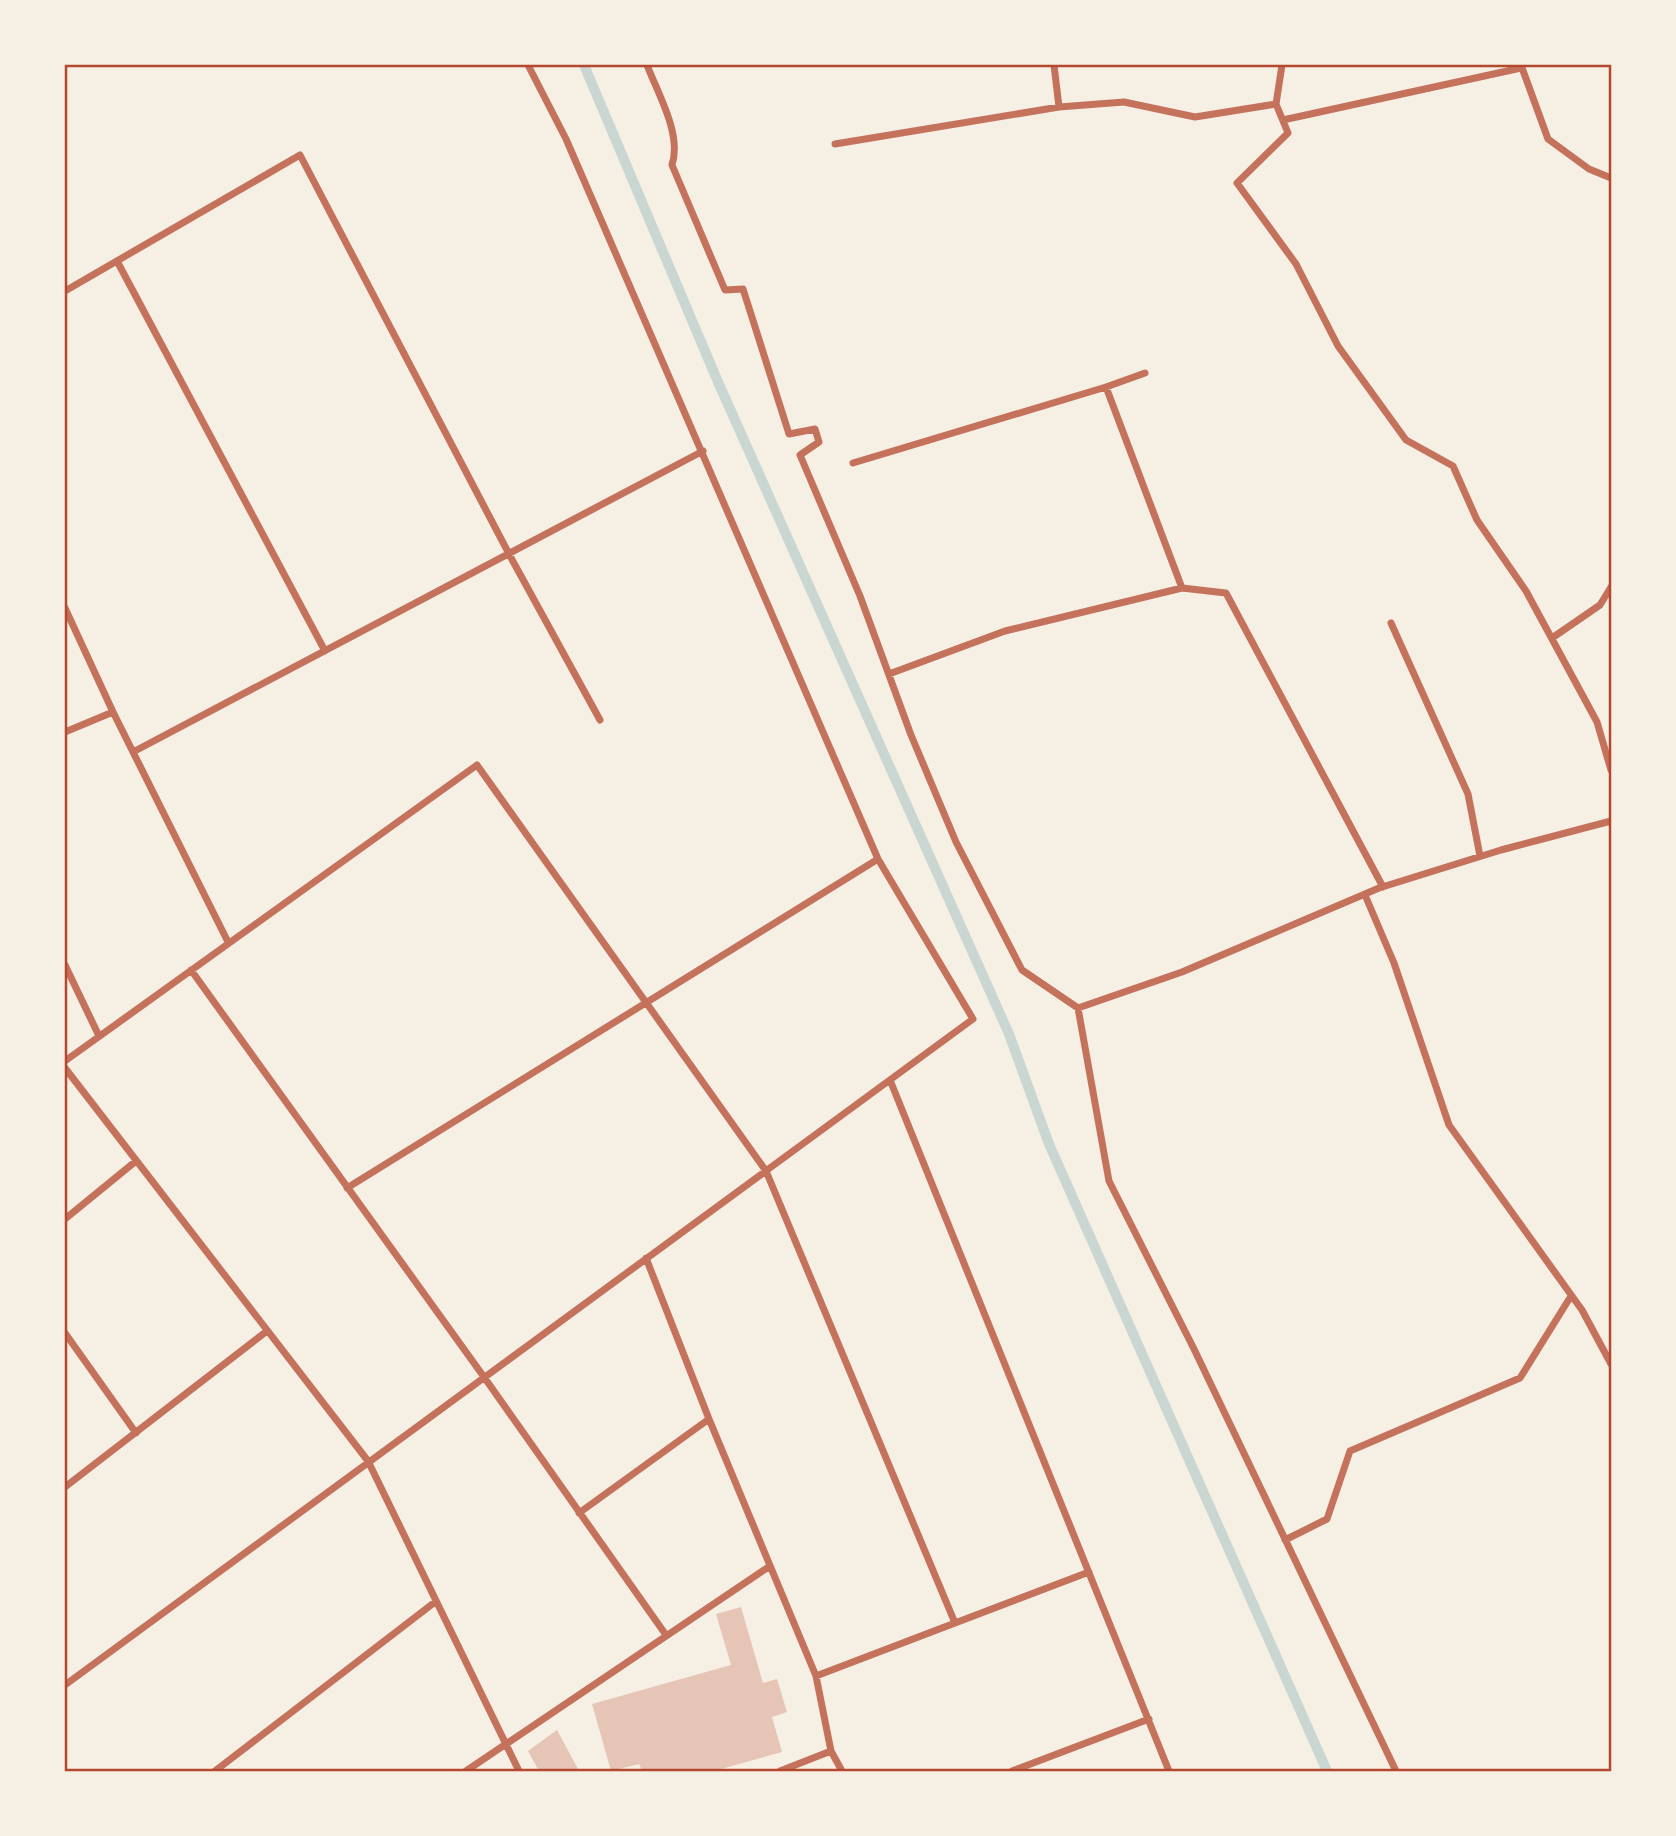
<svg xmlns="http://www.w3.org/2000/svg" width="1676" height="1836" viewBox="0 0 1676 1836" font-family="Arial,sans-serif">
	<rect width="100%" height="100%" fill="#f6efe4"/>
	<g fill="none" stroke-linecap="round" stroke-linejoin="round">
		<path stroke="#c9d6d2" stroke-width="10" d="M584,65L718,382L1009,1034L1049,1144L1327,1771"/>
	</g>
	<path fill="#e6c5b7" d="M741,1607L763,1683L777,1679L787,1712L772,1717L782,1752L714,1771H642L639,1764L611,1771L592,1704L731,1665L716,1614Z
		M557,1730L579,1771H539L528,1751Z"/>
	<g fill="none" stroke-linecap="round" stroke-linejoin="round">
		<path stroke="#c5725c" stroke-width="7" d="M647,65C658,94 682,134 672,165L725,290L743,289L789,434L815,429L819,442L800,455L860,596L911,735L956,842L1022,970L1078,1008L1109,1181L1194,1349L1396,1771
			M1054,65L1059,107
			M1282,65L1276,104L1288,133L1237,183L1296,264L1338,346L1406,440L1453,466L1477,520L1526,591L1597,722L1611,770
			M1521,65L1548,139L1589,169L1611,178
			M1283,120L1521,68
			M835,144L1059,107L1124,102L1195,117L1276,104
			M117,261L325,651
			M65,291L300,155L509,554L600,720
			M1106,387L1182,588
			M853,463L1106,387L1145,373
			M65,608L113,712L228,942
			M1391,623L1468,794L1480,856
			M1552,638L1600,605L1611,587
			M889,674L1005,631L1182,588L1226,593L1383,887
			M65,732L113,712
			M133,752L703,451
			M1365,895L1394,963L1449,1125L1582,1310L1611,1364
			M65,965L99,1036
			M191,970L484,1377L666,1635
			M1078,1008L1182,972L1379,888L1501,850L1611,821
			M65,1061L477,765L766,1171L955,1623
			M65,1068L368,1461L519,1771
			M890,1080L1169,1771
			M347,1188L878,859
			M65,1219L136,1161
			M646,1258L709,1419L816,1676L831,1751L842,1771
			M65,1333L136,1433
			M65,1487L267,1331
			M579,1513L709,1419
			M1285,1540L1327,1519L1350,1451L1520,1378L1571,1296
			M816,1676L1089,1572
			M65,1685L973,1019L878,859L566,139L528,65
			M215,1771L435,1602
			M466,1771L770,1566
			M780,1771L831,1751
			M1012,1771L1149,1719"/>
	</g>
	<rect width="1676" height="1836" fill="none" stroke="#f6efe4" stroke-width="133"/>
	<rect x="66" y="66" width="1544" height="1704" fill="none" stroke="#b5482f" stroke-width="2.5"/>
</svg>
